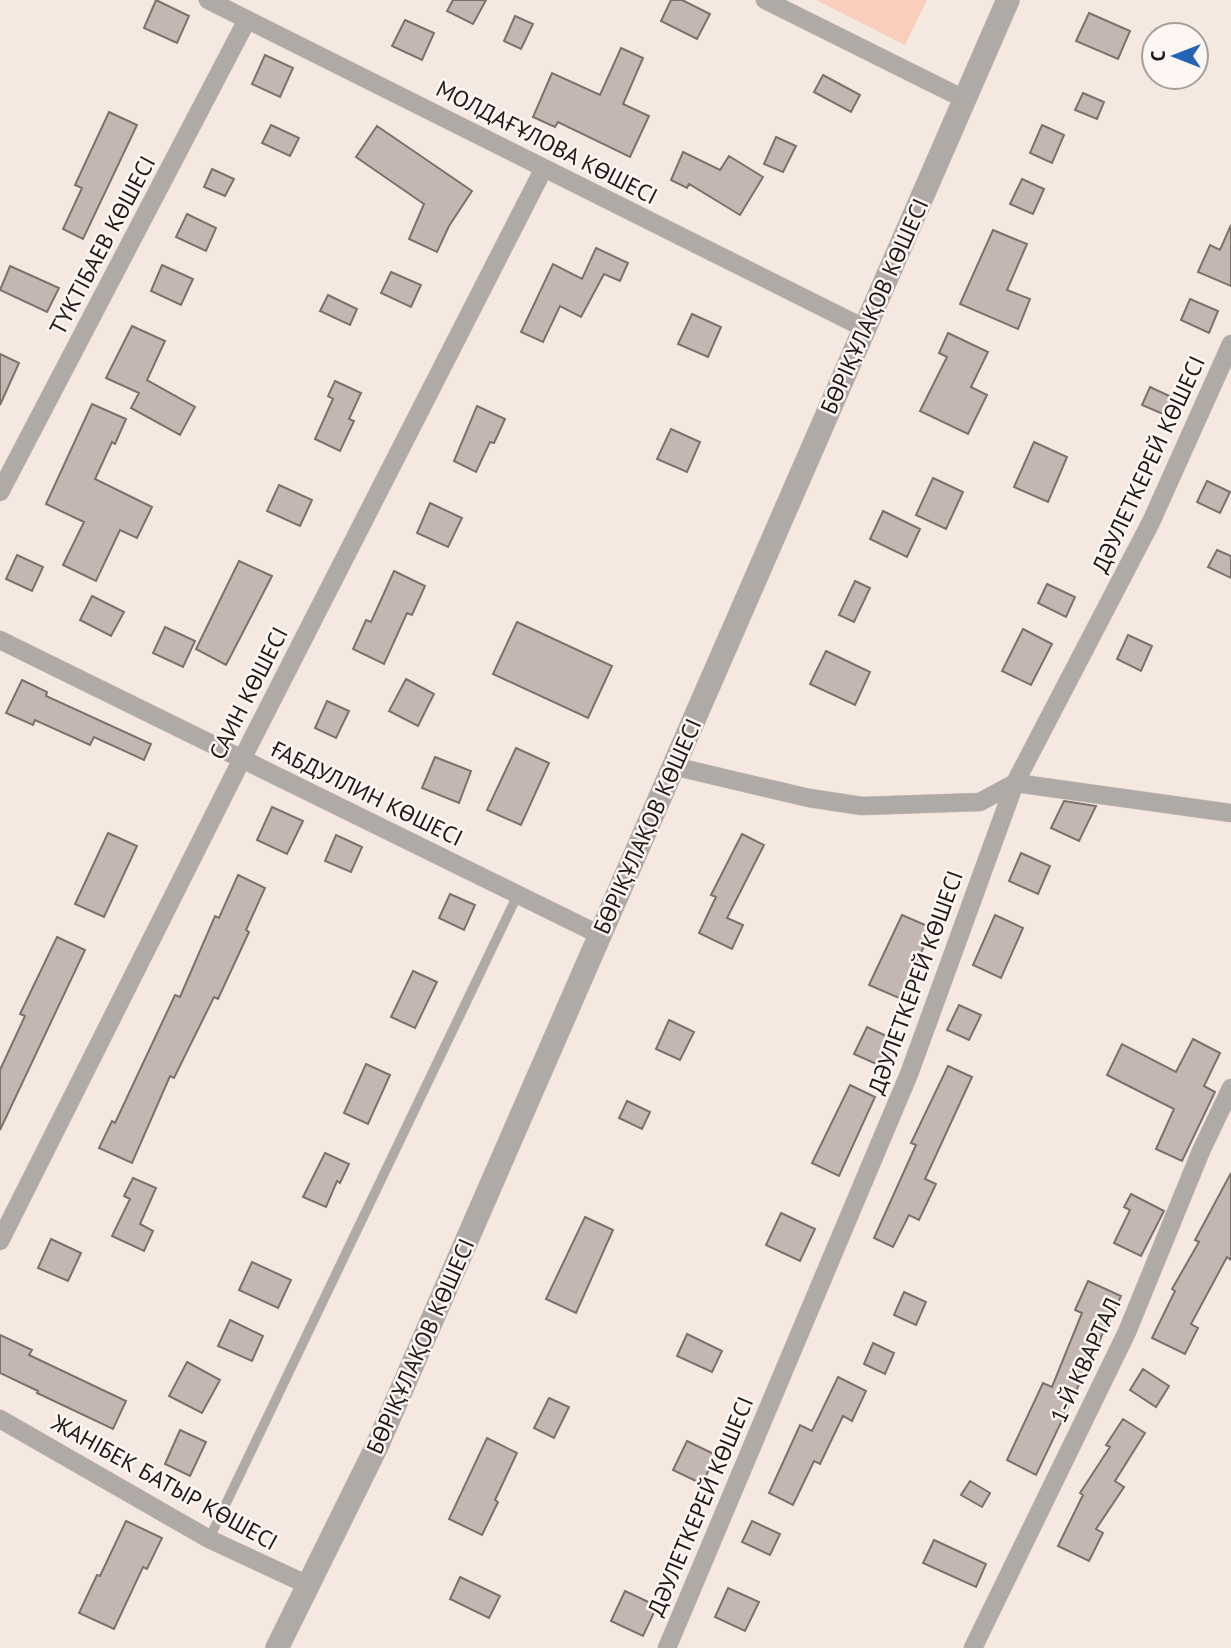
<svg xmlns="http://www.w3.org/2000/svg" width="1231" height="1648" viewBox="0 0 1231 1648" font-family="'PT Sans',sans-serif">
	<rect width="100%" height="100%" fill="#f5e8e1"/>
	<path fill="#faceba" d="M816,0H927L905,45Z"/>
	<path fill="#c4b7b1" stroke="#7d716c" stroke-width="2" d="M156,0L189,16L177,43L144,28Z
		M453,0H486L473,24L447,11Z
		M671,0H682L710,14L697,39L661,21Z
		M1089,13L1130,31L1118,59L1076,41Z
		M515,16L533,24L521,49L504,41Z
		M405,20L434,33L422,60L392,46Z
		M621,48L643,58L623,104L649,116L630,157L558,122L555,127L533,117L552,73L600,95Z
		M265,55L293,68L280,97L252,84Z
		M823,75L860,95L851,112L814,92Z
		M1083,93L1104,102L1097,119L1075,110Z
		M109,112L137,125L83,239L63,229L82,188L75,185Z
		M271,125L299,138L290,156L262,143Z
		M1042,125L1064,135L1052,163L1030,153Z
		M377,126L472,191L449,226L437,252L409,239L424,204L356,157Z
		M776,137L796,146L783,172L764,164Z
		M683,152L720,170L729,156L763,177L740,215L689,184L687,188L671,180Z
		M212,169L234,179L225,196L204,187Z
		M1022,179L1044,189L1033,214L1010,204Z
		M187,214L216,228L206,251L176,237Z
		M1231,225V286L1198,272L1210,245L1220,250Z
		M993,230L1027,244L1007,290L1030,299L1018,329L960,304Z
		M596,248L628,263L620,281L604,274L581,317L560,306L543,342L521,332L553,264L582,279Z
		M162,265L193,279L181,305L151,291Z
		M10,266L59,288L47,312L0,290Z
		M391,272L421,285L411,307L381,293Z
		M328,295L357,309L350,325L320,311Z
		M1190,299L1218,311L1209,333L1181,320Z
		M692,314L721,327L708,357L678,344Z
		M132,326L165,341L147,380L195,407L180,435L131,408L139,393L106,378Z
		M948,333L988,352L971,387L987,395L968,434L920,411L947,357L939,353Z
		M0,354L19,363L0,405Z
		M335,381L361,393L349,419L354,421L340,451L315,439L333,399L328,396Z
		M1150,387L1178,400L1170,417L1142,405Z
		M92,404L126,419L115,444L112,442L95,479L152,507L137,538L120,530L96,581L63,565L84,522L46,504Z
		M477,406L505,419L494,443L490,442L476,472L454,461Z
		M671,429L700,442L687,472L657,459Z
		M1034,442L1067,457L1048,502L1014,487Z
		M933,478L963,492L946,529L916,515Z
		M1207,481L1230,492L1220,513L1197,502Z
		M279,485L312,500L300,526L267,511Z
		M430,503L462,518L448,547L417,533Z
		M883,511L920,529L907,557L870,539Z
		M1217,550L1231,556V578L1208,567Z
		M17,555L43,567L32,591L6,579Z
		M239,561L272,576L226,665L196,649Z
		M394,571L425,586L412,615L407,613L384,664L353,649L366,620L371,622Z
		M855,581L870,588L854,622L839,615Z
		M1047,584L1075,597L1066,617L1038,603Z
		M92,596L124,612L111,636L80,620Z
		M517,622L612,666L588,718L493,674Z
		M165,627L195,641L183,667L153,653Z
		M1023,629L1052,644L1031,685L1002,671Z
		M1128,635L1152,646L1141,671L1117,659Z
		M826,651L870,672L855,705L810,684Z
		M406,679L434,694L418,726L389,711Z
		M22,680L47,692L46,696L151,744L144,760L94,737L90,745L35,720L33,725L6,713Z
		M327,701L349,711L336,738L315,728Z
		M516,748L549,763L521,825L487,810Z
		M435,757L471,771L459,803L422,788Z
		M1064,801L1096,806L1079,841L1051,828Z
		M272,807L303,821L287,854L257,840Z
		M108,833L137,846L104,917L75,904Z
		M742,834L764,845L727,918L743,925L732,949L699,933L716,897L711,895Z
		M336,835L362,847L351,872L325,861Z
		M1021,853L1050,866L1038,894L1009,881Z
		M238,875L265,888L246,930L249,932L218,999L214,997L174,1078L170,1076L132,1163L99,1148L112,1121L115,1123L175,995L180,997L215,916L219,918Z
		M450,894L475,905L464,930L439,918Z
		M902,915L932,928L916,964L921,967L906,1001L869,985Z
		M995,915L1023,928L1001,978L973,965Z
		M57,937L85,950L0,1130V1070L25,1016L20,1014Z
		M413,971L437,982L415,1028L391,1017Z
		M959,1005L981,1015L969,1040L947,1030Z
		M669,1020L694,1032L680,1060L656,1049Z
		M867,1027L895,1040L883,1067L854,1054Z
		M1193,1039L1220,1053L1204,1086L1215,1092L1182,1161L1156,1149L1174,1109L1107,1075L1122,1044L1176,1072Z
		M366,1064L390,1075L368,1124L344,1113Z
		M948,1066L972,1077L925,1179L936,1184L919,1220L909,1215L893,1247L874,1238L916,1145L911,1143Z
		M850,1085L875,1097L839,1176L812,1163Z
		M627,1101L650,1112L642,1129L619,1118Z
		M325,1153L349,1164L340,1183L337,1181L326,1207L303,1197Z
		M1231,1173V1260L1227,1257L1191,1324L1198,1328L1185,1354L1152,1338L1175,1291L1172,1289L1199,1242L1195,1240Z
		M133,1178L156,1188L140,1224L153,1231L144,1251L112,1236L130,1199L124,1196Z
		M1131,1194L1164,1211L1141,1256L1114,1243L1130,1210L1124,1207Z
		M781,1213L815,1229L800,1261L766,1245Z
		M585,1217L613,1230L576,1313L546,1299Z
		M51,1239L81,1253L68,1281L38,1268Z
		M252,1262L291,1280L278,1308L239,1290Z
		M1088,1281L1121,1296L1108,1325H1106L1086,1374H1084L1036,1475L1007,1460L1043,1383L1052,1387L1082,1313L1075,1310Z
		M904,1292L926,1302L916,1325L894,1315Z
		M230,1320L263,1336L252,1361L218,1346Z
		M687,1334L722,1351L712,1372L677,1356Z
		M0,1335L32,1350L29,1355L126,1401L113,1429L37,1393L38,1391L0,1373Z
		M873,1343L894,1353L885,1374L864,1364Z
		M187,1362L220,1380L202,1413L169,1396Z
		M1143,1369L1169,1386L1156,1407L1130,1390Z
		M838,1377L866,1391L852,1421L843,1416L820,1464L814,1461L793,1505L769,1493L800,1425L812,1431Z
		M549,1398L569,1407L554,1438L534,1428Z
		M1123,1419L1145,1433L1115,1481L1124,1487L1096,1529L1103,1533L1089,1561L1058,1546L1083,1495L1080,1493L1110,1447L1106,1445Z
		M180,1430L206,1442L190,1476L165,1464Z
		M487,1438L517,1453L495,1500L498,1502L482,1535L449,1519Z
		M687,1441L716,1455L702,1484L673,1470Z
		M970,1481L990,1493L982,1507L961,1495Z
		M126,1521L162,1538L147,1569L143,1567L114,1629L79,1613L97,1575L100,1576Z
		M752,1521L780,1534L770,1555L742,1542Z
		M934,1540L986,1564L976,1587L923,1563Z
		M460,1577L500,1596L489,1618L450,1599Z
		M728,1588L759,1602L745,1631L715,1617Z
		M625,1591L657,1606L643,1636L611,1621Z"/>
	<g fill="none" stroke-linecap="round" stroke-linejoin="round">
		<g stroke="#cec3bd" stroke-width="10">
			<path id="service" d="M209,1539L518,894"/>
		</g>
		<g stroke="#cec3bd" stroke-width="19">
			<path id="minor" d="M208,0L864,328
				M765,0L964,99
				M0,492L247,20
				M0,640L600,935
				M673,766L809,798L862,806L980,802L1015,783L1231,813
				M0,1241L242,759L544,168
				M0,1419L209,1539L308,1585
				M667,1648L909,1074L1015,783L1151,522L1231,344
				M973,1648L1127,1332L1201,1151L1231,1088"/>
		</g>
		<g stroke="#cec3bd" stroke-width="24">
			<path id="tertiary" d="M277,1648L377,1446L1008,0"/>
		</g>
		<use href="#service" stroke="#b0aaa7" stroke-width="9"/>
		<use href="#minor" stroke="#b0aaa7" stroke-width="18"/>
		<use href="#tertiary" stroke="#b0aaa7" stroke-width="23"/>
	</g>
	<g text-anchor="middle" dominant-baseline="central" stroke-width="5" stroke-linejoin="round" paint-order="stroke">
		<g font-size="23" fill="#1f1a18" stroke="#fef6f2">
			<text transform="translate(547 142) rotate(27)">МОЛДАҒҰЛОВА КӨШЕСІ</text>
			<text transform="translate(102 245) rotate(-62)">ТҮКТІБАЕВ КӨШЕСІ</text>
			<text transform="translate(874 306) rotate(-66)">БӨРІҚҰЛАҚОВ КӨШЕСІ</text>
			<text transform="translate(1148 464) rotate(-65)">ДӘУЛЕТКЕРЕЙ КӨШЕСІ</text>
			<text transform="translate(248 693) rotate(-63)">САИН КӨШЕСІ</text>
			<text transform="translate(367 793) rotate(26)">ҒАБДУЛЛИН КӨШЕСІ</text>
			<text transform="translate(647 826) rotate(-66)">БӨРІҚҰЛАҚОВ КӨШЕСІ</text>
			<text transform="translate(915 982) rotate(-70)">ДӘУЛЕТКЕРЕЙ КӨШЕСІ</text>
			<text transform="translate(420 1346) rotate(-66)">БӨРІҚҰЛАҚОВ КӨШЕСІ</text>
			<text transform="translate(1085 1360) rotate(-65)">1-Й КВАРТАЛ</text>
			<text transform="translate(165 1482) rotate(29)">ЖАНІБЕК БАТЫР КӨШЕСІ</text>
			<text transform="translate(700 1506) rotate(-67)">ДӘУЛЕТКЕРЕЙ КӨШЕСІ</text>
		</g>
	</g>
	<g transform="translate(1175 56) rotate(270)"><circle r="33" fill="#fef6f2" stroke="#a59e9b" stroke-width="2"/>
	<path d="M0-5L12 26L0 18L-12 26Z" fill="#2363b5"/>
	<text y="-10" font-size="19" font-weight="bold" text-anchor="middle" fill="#1f1a18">С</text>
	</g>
</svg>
